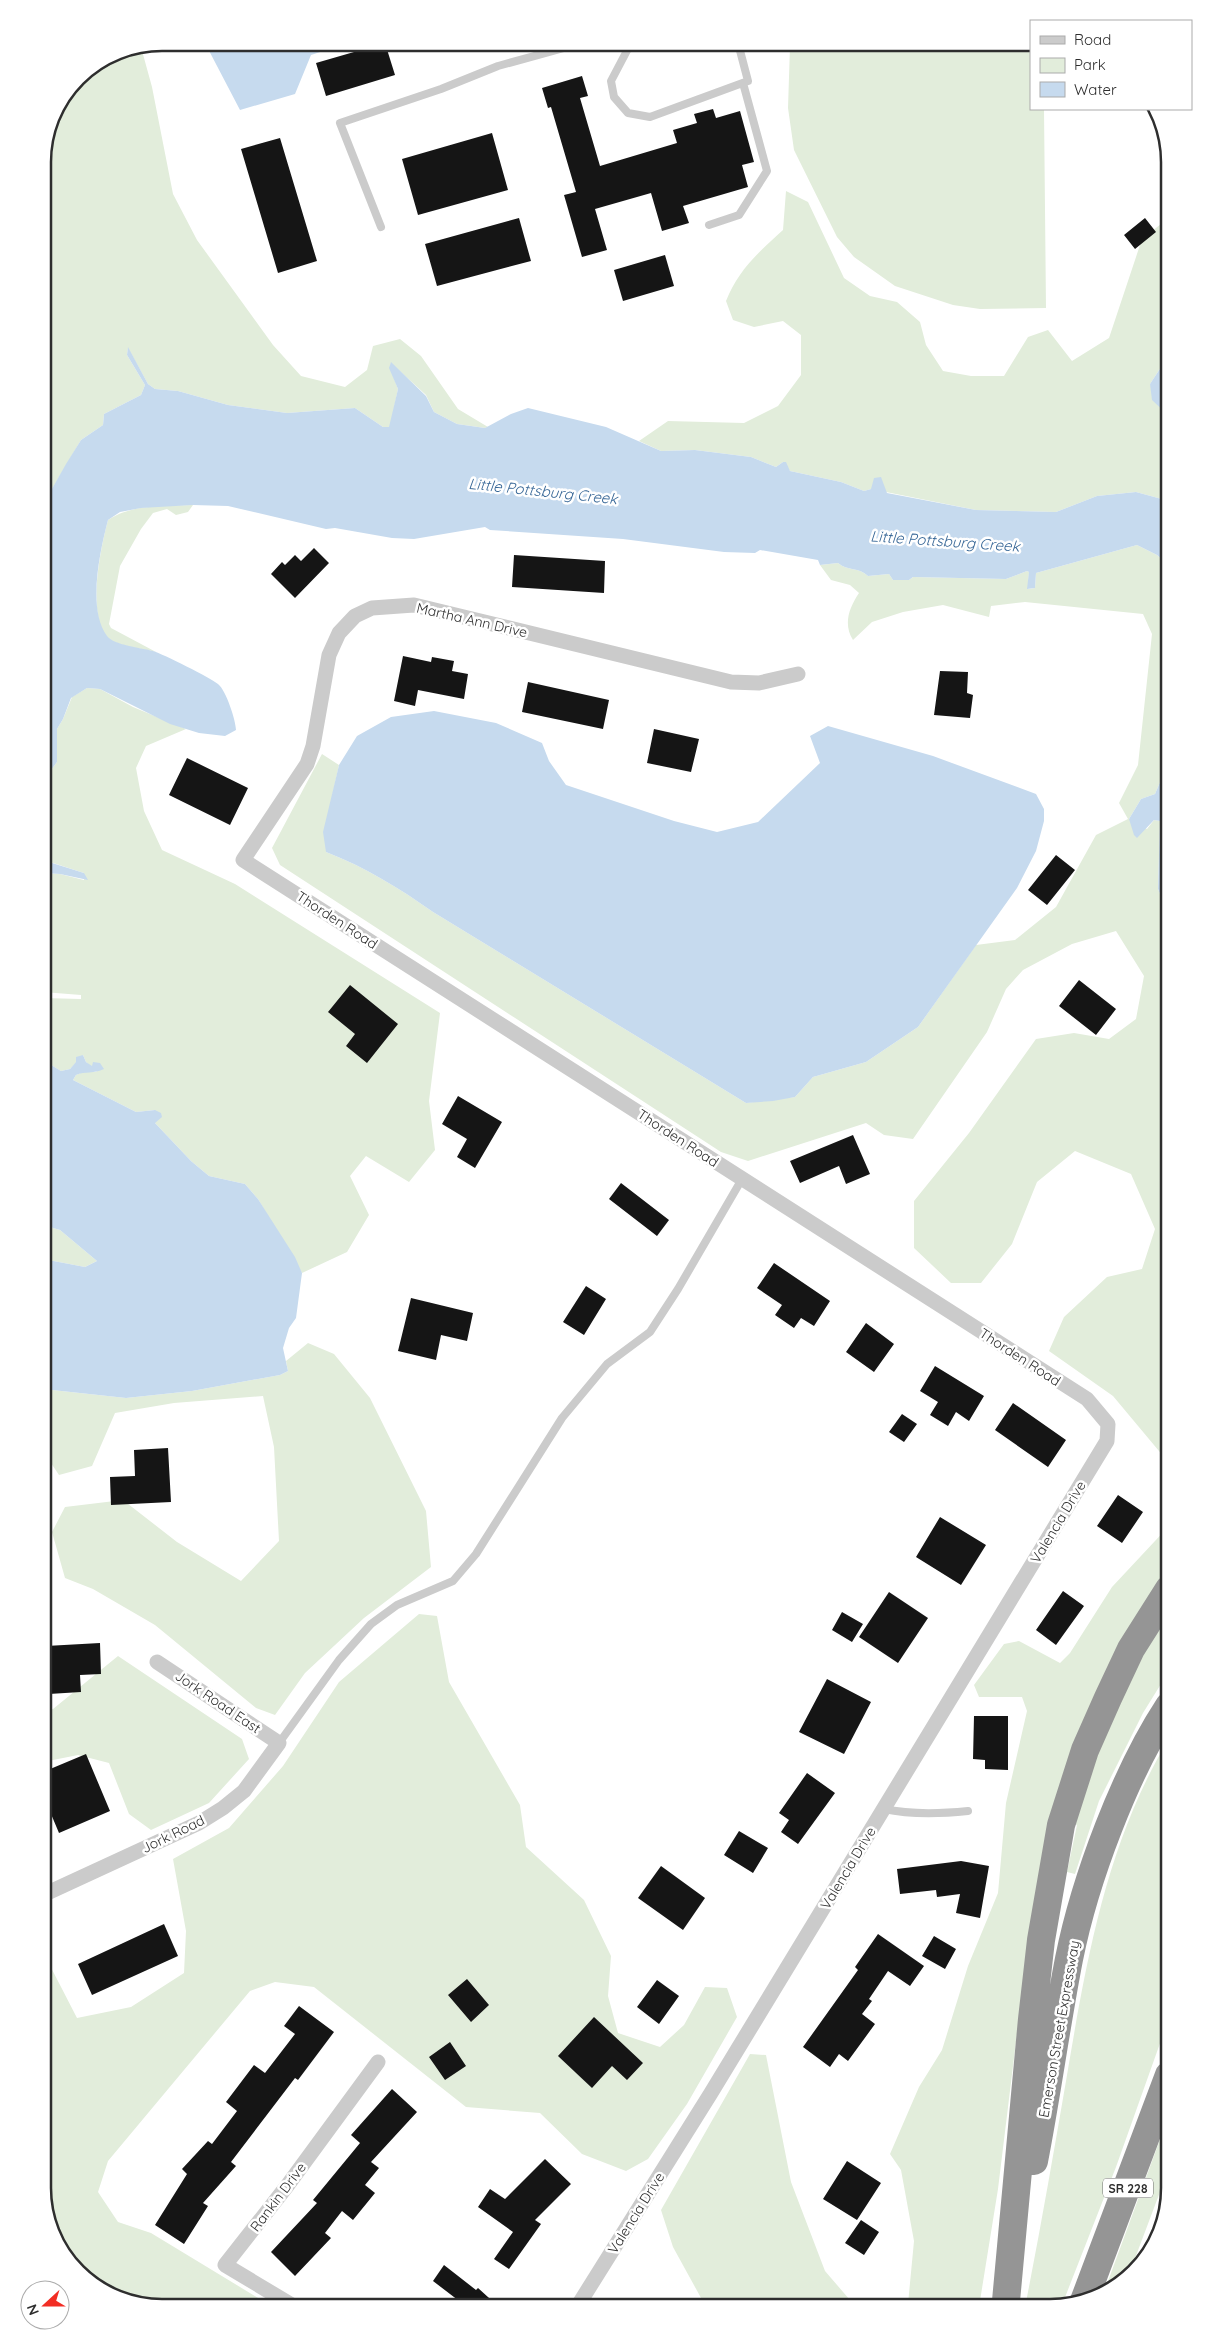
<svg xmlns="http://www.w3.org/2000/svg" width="1212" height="2350" viewBox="0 0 1212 2350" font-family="Quicksand,sans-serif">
	<rect width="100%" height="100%" fill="#fff"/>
	<path fill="#e2eddb" d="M1018,43H1031V109H1044L1046,308L980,309L953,305L895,286L854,257L837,237L794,150L788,108L790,46L981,49Z
		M141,47L152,87L173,194L197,240L273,345L301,376L345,387L367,370L373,346L400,339L421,356L458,409L488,427L485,428L457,424L434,412L426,395L391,363L390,368L398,389L390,427H383L355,408L287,413L228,405L178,391L155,389L148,384L128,348L127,355L145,385L141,395L104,414L103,425L81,440L49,494L50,514L43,533V155L52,116L78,77L117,52Z
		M786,191L808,202L844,278L870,296L897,302L920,322L926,345L943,371L971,376H1004L1028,337L1048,330L1072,361L1109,338L1142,239L1166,220L1169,210V355L1150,384L1163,410L1169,416V501L1136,492L1097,496L1056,512L976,510L871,489L864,491L841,482L790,471L783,462L776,467L751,457L695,450L661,451L639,441L668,421L744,423L778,406L801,375V335L783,321L754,327L733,320L726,301C739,269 758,253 783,230Z
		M193,505L188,512L176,515L167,509L153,513L141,529L120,566L109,624L111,628L156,652C145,649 116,646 108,638C86,617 101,546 108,520C132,504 165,506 193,505Z
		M1137,545L1157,555L1169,565V761L1155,794L1141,799L1129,819L1147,829L1154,820L1160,821L1158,889L1169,916V1463L1113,1396L1049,1351L1064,1317L1107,1277L1142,1269L1155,1229L1131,1174L1075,1151L1037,1182L1012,1244L981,1283H951L914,1248V1201L969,1133L1036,1039L1074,1033L1109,1039L1136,1019L1144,976L1116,931L1072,944L1023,970L1006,989L987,1032L913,1139L884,1135L866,1123L748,1161L721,1152L280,865L272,848L322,754L339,765L332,797L326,852C365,867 399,888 433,912L746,1103L795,1097L813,1077L866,1062L918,1027L976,945L1015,940L1056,907L1096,835L1128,819L1119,803L1138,765L1152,634L1143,614L1025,602L991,606L989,617L943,605L903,612L872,622L853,640C843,624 849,608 859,593L850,585L831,580L820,565L838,563C847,571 859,567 868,576L889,574L893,580H909L913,577L1006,579L1027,571L1029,572L1028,589L1035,588L1036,573Z
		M87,688L100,689L133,707L186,729L146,746L136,768L144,811L162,850L235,884L440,1013L429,1101L435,1150L409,1182L366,1156L350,1176L369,1215L347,1252L302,1273L258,1199L245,1184L209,1176L191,1161L155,1123V1110L136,1112L73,1080L76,1075L85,1071L97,1072L86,1062L83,1055L70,1069L61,1071L43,1060V998L81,999V995L43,992V873L60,874L84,880V873L50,862L43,863V781L57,762V729L63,719L72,697Z
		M43,1225L60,1230L97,1261L85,1267L43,1259Z
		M308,1343L334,1354L370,1398L426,1511L431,1567L364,1618L305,1673L275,1715L256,1708L155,1625L93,1589L65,1578L52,1532L65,1507L123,1500L177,1542L241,1581L279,1541L274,1447L263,1396L174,1403L115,1413L92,1466L59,1475L43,1451V1389L126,1398L192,1391L280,1375L288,1371L286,1361Z
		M1169,1526V1571L1152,1593L1029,1935L998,2189L979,2307H902L908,2304L914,2241L901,2170L890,2154L919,2087L942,2050L968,1966L998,1893L1006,1803L1027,1711L1022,1697H979L974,1685L1004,1644L1019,1641L1060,1663L1070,1653L1112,1587Z
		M1169,1603V1671L1143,1713L1099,1801L1075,1874L1067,1872L1077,1825L1070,1822L1093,1750Z
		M419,1614L437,1616L449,1682L520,1805L526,1847L584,1900L611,1956L608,1996L618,2033L660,2047L684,2025L705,1987L727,1988L737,2017L687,2104L648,2159L626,2171L582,2154L540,2113L466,2107L314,1987L275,1982L250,1991L108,2161L98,2192L118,2222L151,2233L273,2307H155L95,2287L52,2233L43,2188V1952L77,2018L131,2007L184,1973L186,1931L173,1859L229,1828L283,1766L339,1682Z
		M118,1656L242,1739L249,1759L209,1803L151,1830L129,1814L109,1763L78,1755L43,1762V1710L53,1709Z
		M1169,1739V2018L1116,2167L1062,2305L1025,2307C1040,2232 1053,2156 1066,2081C1086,1963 1106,1842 1169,1739Z
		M750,2054L766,2055L791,2182L825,2271L856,2307H706L673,2247L661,2210Z
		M1169,2115V2168L1131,2269L1104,2292Z"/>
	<path fill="#c6daee" d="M205,43H348L311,55L295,94L240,110Z
		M128,347L148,384L155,389L178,391L228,405L287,413L355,408L383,427H389L398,389L389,368L391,362L426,396L434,412L457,424L485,428L511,414L528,408L606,427L661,451L695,450L751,457L776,467L783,462H786L790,471L841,482L864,491L871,489L874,478L881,477L887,493L976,510L1056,512L1097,496L1136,492L1169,501V565L1157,555L1137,545L1036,573L1035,588L1027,589L1029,572L1027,571L1006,579L913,577L909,580H893L889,574L868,576C859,567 847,571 838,563L820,565L818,560L760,550L755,553L724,552L623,539L490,530L485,527L414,539L392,538L335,528L326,529L228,506L193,505L141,508L120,512L108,520C100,551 87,609 107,636C113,645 142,648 153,651C163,654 211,678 218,684C226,690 236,721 236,730L225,736L199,733L170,724L100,689L87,688L71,698L63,719L57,729V762L43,781V533L50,514L49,494L66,464L81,440L103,425L104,414L141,395L145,385L127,355Z
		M1169,355V416L1152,400L1150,384Z
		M434,711L496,723L542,743L549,761L566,785L674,821L717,832L758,822L820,763L810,736L828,726L933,756L1036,794L1044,809V821L1036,851L1017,888L918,1027L866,1062L813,1077L795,1097L773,1101L746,1103L433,912C399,888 365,867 326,852L323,832L339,765L357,736L391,717Z
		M1169,761V916L1158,889L1160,821L1154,820L1137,838L1134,835L1129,819L1141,799L1155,794Z
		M49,862L84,873L88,880L60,874L43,873V863Z
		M83,1055L86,1062L92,1066L93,1062L100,1063L104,1069C94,1074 85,1071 76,1075L73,1080L136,1112L155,1110L161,1113L162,1117L155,1123L191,1161L209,1176L245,1184L258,1199L295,1257L302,1273L296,1318L289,1328L283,1348L288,1371L280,1375L192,1391L126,1398L43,1389V1259L85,1267L97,1261L60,1230L43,1225V1060L61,1071L70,1069L76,1062V1057Z"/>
	<path fill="#151515" d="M385,43L395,75L326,96L316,63Z
		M582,76L588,96L580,98L600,166L677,143L673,130L697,123L694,114L713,109L716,118L740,111L754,162L742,165L748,187L683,206L689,223L662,231L651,193L595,209L607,250L582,257L564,195L576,192L551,107L548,108L542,88Z
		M492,133L508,190L418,215L402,159Z
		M280,138L317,261L278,273L241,149Z
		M519,218L531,261L437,286L425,244Z
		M1145,218L1156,232L1135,249L1124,235Z
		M665,255L674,286L623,301L614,270Z
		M314,548L329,563L295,598L271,574L282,562L285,565L295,555L301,561Z
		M514,555L605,561L604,593L512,587Z
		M403,656L431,662L432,657L454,661L452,671L468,674L464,699L418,690L415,706L394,701Z
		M940,671L968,672L967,693L973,695L970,718L934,715Z
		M528,682L609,700L603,729L522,712Z
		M654,729L699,739L691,772L647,763Z
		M187,758L248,788L230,825L169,795Z
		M1056,855L1075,870L1047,905L1028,890Z
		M1079,980L1116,1009L1096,1035L1059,1006Z
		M350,985L398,1024L367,1063L346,1046L355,1034L328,1012Z
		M458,1096L502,1122L475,1168L457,1157L467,1139L442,1124Z
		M853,1135L870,1174L846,1184L839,1166L800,1183L790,1161Z
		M621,1183L669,1220L657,1236L609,1199Z
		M774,1263L830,1301L814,1326L801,1318L794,1328L775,1315L782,1305L757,1288Z
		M586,1286L606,1299L584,1335L563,1322Z
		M411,1298L473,1313L467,1341L441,1335L436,1360L398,1351Z
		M866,1323L894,1344L874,1372L846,1352Z
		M935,1366L984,1396L969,1421L956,1412L948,1426L930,1415L938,1402L920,1391Z
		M1013,1403L1066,1440L1048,1467L995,1430Z
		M902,1414L917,1424L904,1442L889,1432Z
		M168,1448L171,1502L111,1505L110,1477L135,1476L134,1450Z
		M1118,1495L1143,1512L1122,1543L1097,1526Z
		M940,1517L986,1545L961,1585L916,1557Z
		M1063,1591L1084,1606L1056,1645L1036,1630Z
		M889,1592L928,1618L898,1663L859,1637Z
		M842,1612L863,1624L852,1642L832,1630Z
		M100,1643L101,1674L80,1675L81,1692L49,1694L46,1646Z
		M827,1679L871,1702L844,1754L799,1732Z
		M974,1716H1008V1770L985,1769V1760L973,1759Z
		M86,1754L110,1811L59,1833L43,1795V1772Z
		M807,1773L835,1793L798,1844L781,1832L789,1820L779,1813Z
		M739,1831L768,1848L753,1873L724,1855Z
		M961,1861L989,1866L980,1918L956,1913L960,1894L937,1897L936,1890L900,1894L897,1869Z
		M661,1866L705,1898L683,1930L638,1898Z
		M164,1924L178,1956L92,1995L78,1964Z
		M878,1934L924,1966L910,1986L888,1971L869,1999L872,2001L862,2014L875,2024L848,2061L839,2054L830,2067L803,2047L858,1970L855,1967Z
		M934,1936L956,1949L945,1969L922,1956Z
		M467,1979L489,2005L471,2022L448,1995Z
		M657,1980L679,1996L659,2024L637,2007Z
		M299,2006L334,2032L298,2080L295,2078L231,2162L236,2166L203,2203L208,2206L184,2244L155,2225L187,2174L182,2169L208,2141L212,2144L237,2111L226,2102L254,2065L265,2073L295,2034L284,2026Z
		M594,2017L643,2063L627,2080L612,2066L592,2088L558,2056Z
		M450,2042L466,2066L445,2080L429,2057Z
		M392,2089L417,2112L371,2162L379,2168L365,2185L375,2193L353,2220L342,2211L325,2233L331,2238L295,2276L271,2252L317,2203L313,2200L360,2143L351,2135Z
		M545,2159L571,2184L535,2220L541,2224L509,2269L494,2259L513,2232L478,2207L490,2189L505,2199Z
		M847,2161L881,2183L857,2220L823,2199Z
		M861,2220L879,2232L864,2255L845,2243Z
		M444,2265L476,2290L478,2288L499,2307H467L433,2281Z"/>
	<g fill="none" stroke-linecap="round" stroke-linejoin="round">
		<path stroke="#cbcbcb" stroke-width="8" d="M631,43L611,81L614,97L628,113L650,117L748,81L738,43
			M709,225L739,215L767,171L743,83
			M381,227L340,123L441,89L498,66L582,43
			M279,1743L339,1660L371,1624L397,1605L453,1581L476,1554L562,1418L607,1364L650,1332L678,1289L742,1179
			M884,1809C912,1815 939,1814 968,1811"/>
		<path stroke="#cbcbcb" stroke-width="15" d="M43,1895L199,1823L223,1808L244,1791L279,1743L157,1662
			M295,2307L225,2265L287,2186L378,2062
			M577,2307L711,2093L1107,1441L1108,1424L1087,1399L243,860L307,764L313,746L329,655L339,633L355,616L372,608L414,605L731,682L759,683L798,674"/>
		<path stroke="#959595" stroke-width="28" d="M1034,2161C1047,2094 1056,2026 1069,1959C1085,1879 1125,1773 1169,1706
			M1006,2301L1032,2019L1041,1940L1061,1825L1085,1750L1108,1698L1131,1649L1169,1589
			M1084,2301L1169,2075"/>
	</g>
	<g text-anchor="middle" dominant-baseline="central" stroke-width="5" stroke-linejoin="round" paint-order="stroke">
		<rect fill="#fff" stroke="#6d6d6d" stroke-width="1" x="1103" y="2178.5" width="50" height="19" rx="4"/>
		<g font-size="12" font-weight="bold" fill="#2e2e2e">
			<text x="1128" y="2188">SR 228</text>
		</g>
		<g font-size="14" fill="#2e2e2e" stroke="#fff">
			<text transform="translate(472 620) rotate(13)">Martha Ann Drive</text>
			<text transform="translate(337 920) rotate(33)">Thorden Road</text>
			<text transform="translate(678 1138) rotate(33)">Thorden Road</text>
			<text transform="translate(1020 1357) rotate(33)">Thorden Road</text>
			<text transform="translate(1058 1522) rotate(-59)">Valencia Drive</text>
			<text transform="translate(218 1702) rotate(34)">Jork Road East</text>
			<text transform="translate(173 1834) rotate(-26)">Jork Road</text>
			<text transform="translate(848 1868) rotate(-59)">Valencia Drive</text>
			<text transform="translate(1059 2029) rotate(-80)">Emerson Street Expressway</text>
			<text transform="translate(278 2197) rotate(-53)">Rankin Drive</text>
			<text transform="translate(636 2213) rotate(-58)">Valencia Drive</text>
		</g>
		<g font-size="15" font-style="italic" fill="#366696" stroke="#fff">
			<text transform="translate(543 491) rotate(6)">Little Pottsburg Creek</text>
			<text transform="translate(945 541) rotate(4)">Little Pottsburg Creek</text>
		</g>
	</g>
	<path d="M0 0H1212V2350H0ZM162 51H1050A111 111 0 0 1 1161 162V2188A111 111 0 0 1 1050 2299H162A111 111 0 0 1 51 2188V162A111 111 0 0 1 162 51Z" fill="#fff" fill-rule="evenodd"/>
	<path fill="none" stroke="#2e2e2e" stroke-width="2.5" d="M162 51H1050A111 111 0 0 1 1161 162V2188A111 111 0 0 1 1050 2299H162A111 111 0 0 1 51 2188V162A111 111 0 0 1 162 51Z"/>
	<rect x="1030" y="20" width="162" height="90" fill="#ffffff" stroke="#ababab"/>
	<rect x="1040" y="36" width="25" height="8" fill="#cbcbcb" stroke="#ababab"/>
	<text x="1074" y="45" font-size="15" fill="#2e2e2e">Road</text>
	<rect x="1040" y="58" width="25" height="15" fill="#e2eddb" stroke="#ababab"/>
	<text x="1074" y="70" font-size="15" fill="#2e2e2e">Park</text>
	<rect x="1040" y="82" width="25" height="15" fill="#c6daee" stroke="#ababab"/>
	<text x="1074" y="95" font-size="15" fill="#2e2e2e">Water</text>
	<g transform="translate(45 2305) rotate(249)"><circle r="24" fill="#ffffff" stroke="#ababab"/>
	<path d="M0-4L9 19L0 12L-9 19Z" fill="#f22d24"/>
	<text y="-8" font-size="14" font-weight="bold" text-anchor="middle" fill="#2e2e2e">N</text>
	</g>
</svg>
